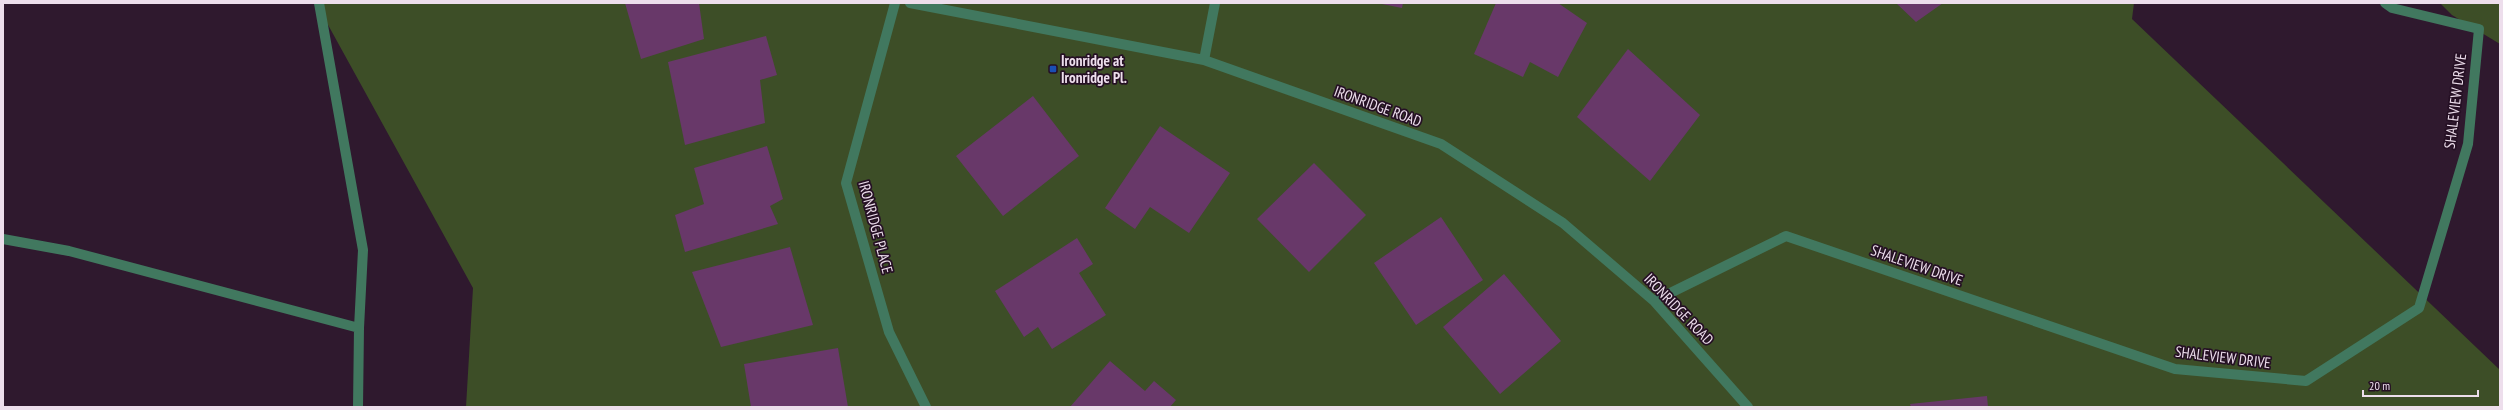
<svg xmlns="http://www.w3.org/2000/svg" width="2503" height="410" viewBox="0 0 2503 410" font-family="'PT Sans Narrow',sans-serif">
	<rect width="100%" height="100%" fill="#2f192e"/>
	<path fill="#3d4e27" d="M316,3H2134L2132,19L2500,370V407H466L473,288Z
		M2440,3H2500V44L2452,15Z"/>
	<path fill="#683869" d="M625,3H699L704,39L641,59Z
		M1377,3H1403L1402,8Z
		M1496,3H1558L1587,23L1558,77L1530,62L1523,77L1474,54Z
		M1896,3H1943L1916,22Z
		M766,36L777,75L760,80L765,123L685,145L668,62Z
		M1628,49L1700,115L1650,181L1577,117Z
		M1033,96L1079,156L1003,216L956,156Z
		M1160,126L1230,173L1189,233L1150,207L1135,229L1105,208Z
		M767,146L783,199L770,206L778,224L685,252L675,215L704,204L694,168Z
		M1314,163L1366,215L1309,272L1257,219Z
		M1441,217L1483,280L1416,325L1374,263Z
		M1077,238L1093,264L1079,273L1106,315L1052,349L1038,327L1024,337L995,291Z
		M790,247L813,325L721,347L692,272Z
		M1504,274L1561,341L1500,394L1443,327Z
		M838,348L848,407H751L744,364Z
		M1110,361L1145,391L1154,381L1176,400L1170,407H1070Z
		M1987,396L1988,407H1911L1910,404Z"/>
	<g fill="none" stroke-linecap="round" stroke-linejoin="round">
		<path stroke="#41785f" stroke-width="10" d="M319,3L363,250L359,328L358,407
			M895,3L846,183L889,332L926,407
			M910,3L1204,60L1441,144L1563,223L1654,301L1748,407
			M1204,60L1215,3
			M3,239L69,251L359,328
			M1654,301L1786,236L2175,369L2306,381L2419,308L2468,144L2479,29L2392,8L2385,3"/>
	</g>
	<rect fill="#1a4fb4" stroke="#251024" stroke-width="1.5" x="1049" y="65" width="8" height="8" rx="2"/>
	<g text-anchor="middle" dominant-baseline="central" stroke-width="3.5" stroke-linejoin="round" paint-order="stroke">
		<g font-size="15" font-weight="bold" fill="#eddeec" stroke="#251024" text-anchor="start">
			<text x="1061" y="60">Ironridge at<tspan x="1061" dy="17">Ironridge Pl.</tspan></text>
		</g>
		<g font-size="15" fill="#eddeec" stroke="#251024">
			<text transform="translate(2455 101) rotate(-83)">SHALEVIEW DRIVE</text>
			<text transform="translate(1378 106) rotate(20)">IRONRIDGE ROAD</text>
			<text transform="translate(876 227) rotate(75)">IRONRIDGE PLACE</text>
			<text transform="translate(1917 265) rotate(19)">SHALEVIEW DRIVE</text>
			<text transform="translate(1679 309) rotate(46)">IRONRIDGE ROAD</text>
			<text transform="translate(2223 357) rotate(7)">SHALEVIEW DRIVE</text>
		</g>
	</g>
	<rect width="2503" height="410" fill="none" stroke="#eddeec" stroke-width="8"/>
	<path d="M2363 390v6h115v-6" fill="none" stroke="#eddeec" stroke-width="2"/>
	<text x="2369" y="390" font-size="12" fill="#eddeec" stroke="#251024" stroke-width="3" paint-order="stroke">20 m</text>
</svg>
